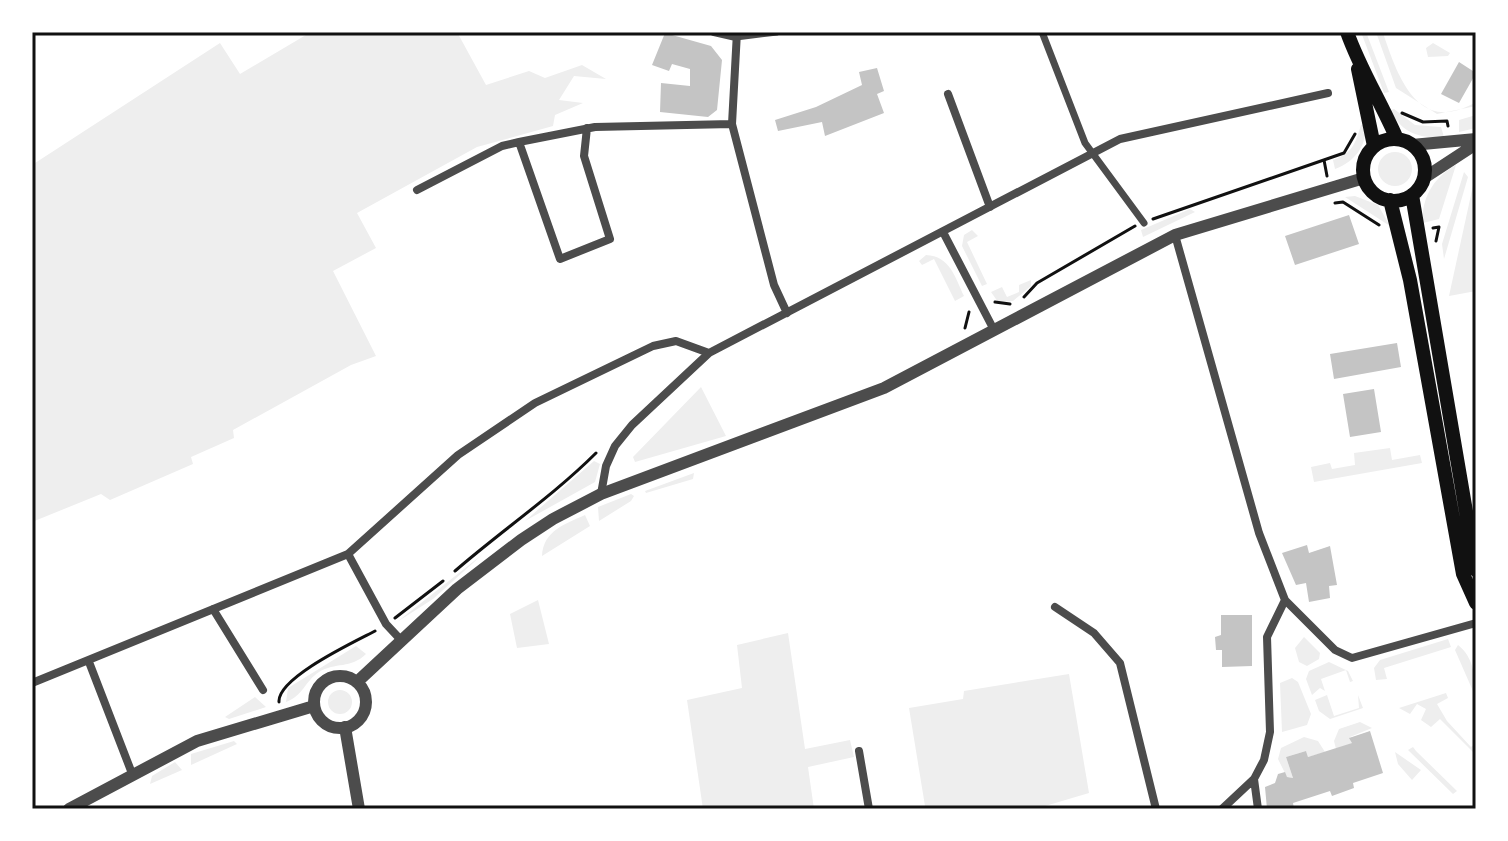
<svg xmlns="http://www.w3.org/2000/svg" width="1508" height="841" viewBox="0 0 1508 841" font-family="'Exo 2',sans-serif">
	<rect width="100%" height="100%" fill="#fff"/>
	<path fill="#eee" d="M311,32H457L486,85L529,71L545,78L582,65L606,79L574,76L559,100L583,103L555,115L553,126L477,147L357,213L376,248L333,271L376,356L351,365L233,430L234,438L191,457L193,464L110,500L101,494L32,522V165L220,43L240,74Z
		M1361,32H1366L1389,92L1384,93Z
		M1383,33C1397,74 1417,137 1476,102V106L1437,114L1396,88L1377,35Z
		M1433,43L1450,53L1448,56L1428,57L1426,48Z
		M1394,109L1415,125L1441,127L1444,137C1421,139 1400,133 1391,110Z
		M1476,115V128L1459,132V120Z
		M1361,125H1366C1366,146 1356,161 1335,169L1333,160C1353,153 1355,144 1361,125Z
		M1378 169a17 17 0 1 1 34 0a17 17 0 1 1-34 0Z
		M1456,165L1439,219L1423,223C1421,198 1434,177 1456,165Z
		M1464,172L1468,177L1444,259L1442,244Z
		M1476,175V291L1449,296L1474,181Z
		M1355,196L1378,205L1390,226L1345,197Z
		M1190,209L1195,212L1143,237L1141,230Z
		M972,230L978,236L967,242L987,284L982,286L962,246L964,235Z
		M926,255C950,256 955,277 964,296L955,301L934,259L922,265L919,261Z
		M1031,280V286L1013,301L998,302L991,292L1002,287L1007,297L1019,292V285Z
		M701,387L726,436L635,462L633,457Z
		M1390,448L1392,460L1420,455L1422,463L1314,482L1311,467L1330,463L1332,469L1355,465L1354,453Z
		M594,461L600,464L595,482L525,521Z
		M694,473L693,479L646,493L645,491Z
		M631,494L634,496L631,501L599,521L598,507Z
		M585,515L590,526L542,556C543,531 565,524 585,515Z
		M483,554L433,599L397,622Z
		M538,600L549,644L517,648L510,614Z
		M788,633L805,749L850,740L854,757L808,767L814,809H703L687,700L742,688L737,645Z
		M1304,637L1320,653L1319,659L1307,666L1299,662L1295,648Z
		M1448,639L1451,647L1384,668L1387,679L1376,680L1374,668L1380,660Z
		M1458,645C1474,657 1476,680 1476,698L1455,650Z
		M356,646L366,654C351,669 335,662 319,672C305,681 303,696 286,702L288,688Z
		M1329,662L1348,671L1353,681L1350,682L1346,670L1321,679L1325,691L1320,688L1312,695L1306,679L1309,671Z
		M1069,674L1089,793L1035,809H912L925,806L909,708L963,699L964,691Z
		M1292,678L1298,682L1311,714L1307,725L1282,732L1280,683Z
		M328 702a12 12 0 1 1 24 0a12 12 0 1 1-24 0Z
		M1446,693L1448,698L1437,704L1447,721L1471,747L1476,743L1474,753L1440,719L1431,727L1421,720L1426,709L1417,704L1410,714L1399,708Z
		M1327,695L1334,716L1359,708L1358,695L1363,708L1330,719L1319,711L1315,700Z
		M255,697L266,707L229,719L225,717Z
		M1360,722L1372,728L1350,737L1352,743L1336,749L1334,741L1339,729Z
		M1304,737L1318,741L1325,752L1308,757L1306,751L1286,757L1293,778L1287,777L1278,759L1281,748Z
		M234,741L237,744L191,765V754Z
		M1413,747L1416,751L1457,791L1453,794L1408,750Z
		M1395,752L1421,770L1412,780L1398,764Z
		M175,762L182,770L150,784L152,776Z"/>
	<path fill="#c4c4c4" d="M665,33L711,46L722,60L717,110L708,117L660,112L661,83L690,86V69L672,64L669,71L652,65Z
		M1459,62L1476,73L1459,103L1441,94Z
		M877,68L884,91L877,94L884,113L825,136L822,122L778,131L775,120L816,107L862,85L859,72Z
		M1349,215L1359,244L1295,265L1285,236Z
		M1397,343L1401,367L1334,379L1330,354Z
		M1374,389L1381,432L1350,437L1343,394Z
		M1307,545L1309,553L1330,546L1337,585L1329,586L1330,598L1309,602L1306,583L1296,585L1282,553Z
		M1221,615H1252V666L1222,667V650H1216L1215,637L1221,635Z
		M1370,731L1383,773L1353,783L1354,788L1332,796L1330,791L1293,803L1294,809H1267L1265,787L1275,783L1278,774L1285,772L1287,777L1293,778L1286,757L1306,751L1308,757L1352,743L1349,738Z"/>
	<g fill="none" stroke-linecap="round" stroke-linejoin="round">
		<path stroke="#111" stroke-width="3" d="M1402,113L1423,122L1447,121L1448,126
			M1324,160L1327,176
			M1335,203L1343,202L1379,225
			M1153,219L1344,153L1355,134
			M1433,228L1439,227L1436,241
			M1024,297L1037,283L1135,226
			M995,302L1010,304
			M965,328L969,312
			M455,571C501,531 553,496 596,453
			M395,618L443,581
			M279,702C277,678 354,642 375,631"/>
		<path stroke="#4c4c4c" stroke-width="7" d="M1042,32L1085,143L1144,223
			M736,37L777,32"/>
		<path stroke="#4c4c4c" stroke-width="8" d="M714,32L736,37
			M737,32L732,124L774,285L787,313
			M948,94L990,207
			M519,142L560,259L610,239L584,156L587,128
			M417,190L502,146L519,142L595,127L732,124
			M943,232L994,330
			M1175,235L1259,533L1285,600L1267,637L1270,732L1264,760L1254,779L1222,809
			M601,494L606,466L615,446L632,425L709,353L1120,139L1328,93
			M348,554L386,624L400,639
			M1285,600L1335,650L1352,658L1476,623
			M1055,607L1094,633L1120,663L1156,809
			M213,609L263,690
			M89,662L133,776
			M32,683L348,554L458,455L535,403L653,346L676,341L709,353
			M859,751L869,809
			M1254,779L1258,809"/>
		<path stroke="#4c4c4c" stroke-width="12" d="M1412,145L1476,139
			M1424,178L1476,144
			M314 702a26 26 0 1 1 52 0a26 26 0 1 1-52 0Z
			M357,682L457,589L521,540L553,519L601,494L884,388L1175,235L1364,178
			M345,727L359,809
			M69,809L197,741L314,706"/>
		<path stroke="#111" stroke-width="14" d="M1347,32C1360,69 1381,102 1397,139
			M1358,69L1374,146
			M1363 170a31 31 0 1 1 62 0a31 31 0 1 1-62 0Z
			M1412,195L1476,570
			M1390,200L1410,280L1463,574L1476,603"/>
	</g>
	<rect width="1508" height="841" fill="none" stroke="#ffffff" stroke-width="68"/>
	<rect x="34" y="34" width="1440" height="773" fill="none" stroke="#111" stroke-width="3"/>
</svg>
